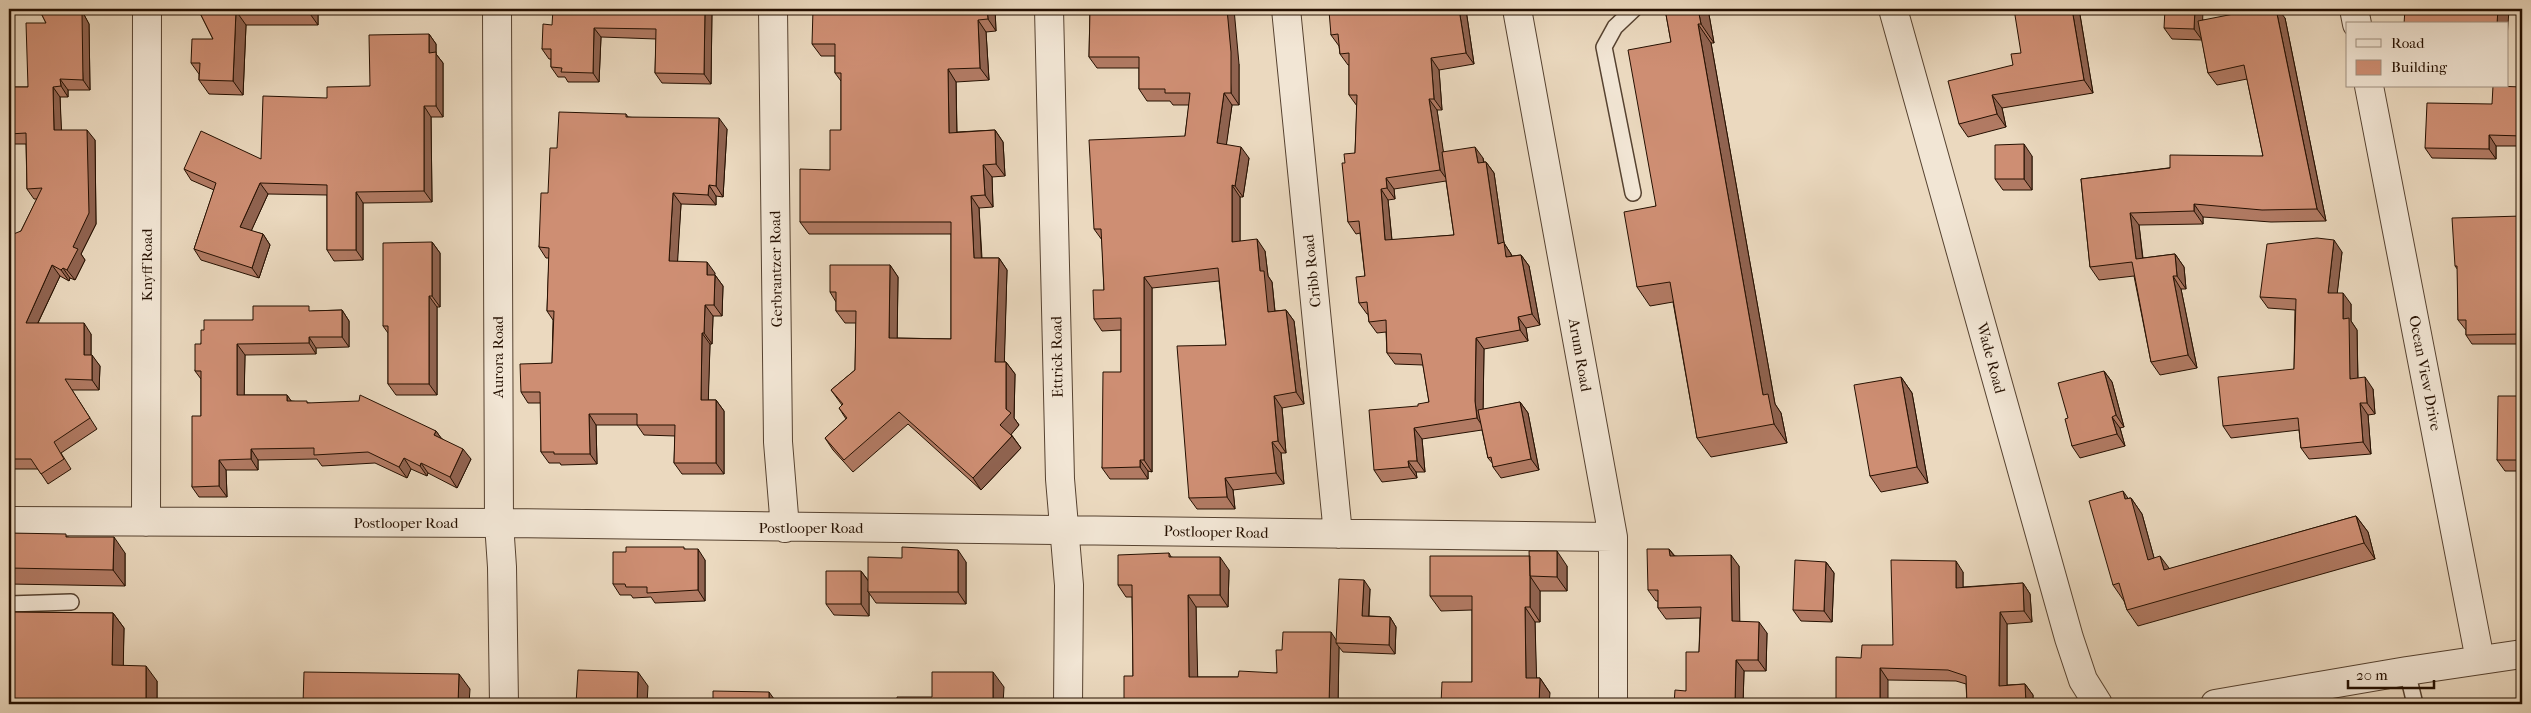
<svg xmlns="http://www.w3.org/2000/svg" width="2531" height="713" viewBox="0 0 2531 713" font-family="'IM FELL French Canon',serif">
	<rect width="100%" height="100%" fill="#ebd9bf"/>
	<filter id="stains"><feTurbulence type="fractalNoise" baseFrequency=".004" numOctaves="4"/><feColorMatrix values="0 0 0 0 .2 0 0 0 0 .09 0 0 0 0 .02 0 0 0 .5 -.17"/></filter>
	<radialGradient id="worn" r=".72"><stop offset=".6" stop-color="#630" stop-opacity="0"/><stop offset="1" stop-color="#630" stop-opacity=".3"/></radialGradient>
	<g fill="none" stroke-linecap="round" stroke-linejoin="round">
		<g stroke="#564230" stroke-width="18">
			<path id="lane" d="M1633,193L1604,47L1615,27L1634,9
				M9,604L71,602
				M2407,671L2415,704"/>
		</g>
		<g stroke="#564230" stroke-width="30">
			<path id="street" d="M497,9L499,523L502,567L504,704
				M773,9L778,442L785,528
				M1049,9L1060,479L1069,585L1068,704
				M1286,9L1338,534
				M1517,9L1613,537V704
				M1893,9L2069,638L2083,680L2098,704
				M2354,9L2357,24
				M2369,86L2480,660
				M9,521L499,523L1613,537
				M146,522L147,9
				M2215,704L2407,671L2522,654"/>
		</g>
		<use href="#lane" stroke="#f2e6d5" stroke-width="15"/>
		<use href="#street" stroke="#f2e6d5" stroke-width="28"/>
	</g>
	<path fill="#b17a63" stroke="#251001" fill-rule="evenodd" d="M39,9H81L89,24L90,90H68V97H60L61,130L95,140L96,224L81,254L85,260L75,280L70,278L69,281L60,276L38,323L91,334V355L100,366L99,390H72L97,429L61,453L71,469L48,484L38,469H9V241L21,231L37,199H34L27,189L26,144H9V87H28L46,23Z
		M198,9H318V25H246L243,95L209,94L199,80V74L191,63L213,39Z
		M712,9L711,84L662,83L655,73L656,39L601,37L599,82H568L565,77H558L551,67V59H549L542,49L552,25Z
		M995,9L996,31L986,32L989,80L956,82L957,132L995,130L1003,142L1005,176L992,177L993,207L979,208L982,258H999L1007,270L1004,362H1006L1015,374L1014,418L1019,425L1011,434L1021,448L981,490L908,424L853,472L833,450L825,438L846,419L839,408L842,405L831,390L855,370L856,323H845L836,311V302L830,292L890,265L898,277L897,338L951,339V234H809L800,222L830,170L841,130V81L835,73V56H821L812,44Z
		M1090,9L1239,64V105H1232L1226,145L1249,158L1243,197H1240V241L1265,251L1268,276L1272,282L1275,311L1286,310L1294,321L1304,404L1282,408L1286,453H1281L1284,484L1233,490L1235,509H1197L1189,498L1226,345L1219,281L1152,288V472L1148,471V479H1110L1102,468L1121,372V330L1102,331L1094,319L1104,290L1102,240L1094,229L1185,136L1189,105H1173L1170,101H1147L1139,89V68H1097L1089,57Z
		M1337,9H1465L1466,10L1474,64L1439,70L1442,110H1437L1443,152L1483,158L1484,162H1486L1494,173L1504,243L1511,254L1512,256L1521,255L1529,266L1540,325L1526,328L1528,341L1484,349L1483,410L1520,402L1528,413L1539,470L1501,478L1493,467V464L1488,458L1482,430L1422,439L1425,472H1416L1417,478L1382,482L1374,470L1418,406L1429,402L1423,365L1395,364L1387,353L1386,332L1377,333L1369,322L1368,314H1367L1359,303L1365,276L1360,233L1356,234L1348,222L1345,163L1355,153L1357,106L1349,95V65H1348L1340,54L1339,46L1331,35ZM1446,181L1454,235L1392,240L1388,200L1395,199L1394,189Z
		M1665,9H1708L1714,43H1711L1775,404L1781,413L1787,443L1711,457L1697,438L1673,302L1650,306L1637,287L1656,206L1671,42Z
		M2079,9L2093,93L2002,108L2006,127L1968,137L1959,124L2013,65L2021,53Z
		M2405,9H2522V10H2509Z
		M2285,18L2326,221L2271,222L2203,217V224L2139,225L2143,258L2175,254L2184,267L2186,289H2181L2197,368L2160,375L2151,362L2134,276L2099,280L2090,267L2081,179L2263,156L2247,79L2217,85L2208,73L2202,40L2172,39L2164,28L2203,20Z
		M429,34L436,44V54L443,63V117H431L432,202L363,203V260L334,261L327,250V195L268,194L251,231L263,234L270,245L259,278L201,260L194,249L214,190L191,180L184,169L261,159L327,98L370,86Z
		M2522,87V146H2496V159L2432,158L2425,148L2492,104Z
		M626,114L628,117L727,129L723,197L716,196V205L681,204L677,262L715,273L714,275H715L723,286L722,316H713L712,344H710L708,400H716L724,411V474H682L674,463L675,436L644,435L637,425H596L597,464L561,465L560,463H549L541,452V403H528L521,392L552,363L553,320L547,311L549,258H546L539,247L557,148Z
		M2032,156V190H2003L1995,179Z
		M2522,216V344H2472L2466,335V330L2458,320V270L2455,266Z
		M432,242L440,253V307H437V395H396L388,384V333L383,326Z
		M2342,252L2337,293L2351,304V321L2357,330L2358,378L2373,389L2375,414L2368,415L2371,454L2309,459L2301,448L2299,430L2231,438L2223,426L2294,369L2295,310L2268,308L2260,297Z
		M342,310L349,321V347L316,348V354L245,355L244,395H287L291,401L309,403L436,431L441,438L471,459L457,488L428,473L427,476L411,469L407,478L375,463L322,466L317,459L258,460V470H226L227,497H199L192,487L201,416V379L195,371L204,330L253,320L313,311Z
		M2104,371L2112,382L2124,427L2120,428L2125,446L2080,458L2072,446L2068,418Z
		M1901,377L1912,393L1928,483L1881,492L1870,476Z
		M2522,396V471H2505L2497,460Z
		M2129,498H2131L2142,514L2154,558L2169,569L2356,516L2368,532L2375,559L2138,626L2127,610L2124,601L2113,585Z
		M9,533L68,537L125,553V586L9,584Z
		M685,549L705,560V601L655,603L651,597L633,598L631,595H620L613,584L626,552Z
		M1669,549L1675,556L1739,566V621L1767,633L1766,671H1744L1743,704H1674L1686,691L1699,652L1700,618L1666,619L1658,608V601H1656L1648,590Z
		M1169,553L1171,557L1229,570L1228,607H1196L1197,677H1238L1277,673L1282,650L1336,641L1370,589L1369,616L1390,617L1396,627L1395,654L1343,652L1339,647L1338,704H1124L1133,676L1132,597H1126L1118,585Z
		M966,562V604L876,603L869,593V616L834,615L826,604L861,571L868,580Z
		M1826,562L1834,573L1832,622L1801,621L1793,610Z
		M1567,566V591H1540V622H1535L1536,678H1540L1550,693L1472,682V610L1441,611L1430,596Z
		M1963,572V587L2023,583L2030,594L2032,622L2007,624V685L2025,684L2033,695V704H1967L1966,684L1956,681L1888,680L1861,658L1893,645Z
		M9,612L113,613L124,628L123,665L157,681V704H9Z"/>
	<path fill="#906350" stroke="#251001" d="M79,9H81L89,24L90,90L83,80Z
		M308,9H318V25L308,11Z
		M705,9H712L711,84L704,74Z
		M987,9H995L996,31L988,19Z
		M1227,9H1234L1239,64V105L1231,93Z
		M1459,9H1465L1466,10L1474,64L1466,53Z
		M1698,9H1708L1714,43L1701,24Z
		M2072,9H2079L2093,93L2084,80Z
		M2195,9H2203L2202,40L2194,29Z
		M2276,9H2278L2285,18L2326,221L2317,209Z
		M2498,9H2508L2509,10L2507,38V24H2497Z
		M236,11L246,25L243,95L233,81Z
		M978,20L986,32L989,80L980,68Z
		M1698,24L1711,43L1775,404L1781,413L1787,443L1774,424L1763,395Z
		M594,28L601,37L599,82L593,73Z
		M429,34L436,44V54L443,63V117L436,106L429,53Z
		M1431,58L1439,70L1442,110L1434,99Z
		M948,69L956,82L957,145L949,133Z
		M60,79L68,90V97L61,86Z
		M53,87L60,97L62,141L54,130Z
		M1224,93L1232,105L1225,155L1217,143Z
		M1992,95L2002,108L2006,127L1997,114Z
		M1429,99L1437,110L1448,181L1440,170Z
		M424,106L431,117L432,202L424,191Z
		M719,118L727,129L723,197L716,186Z
		M87,130L95,140L96,224L81,254L85,260L75,280L67,270L73,247Z
		M995,130L1003,142L1005,176L996,164Z
		M2489,135L2496,146V159L2489,149Z
		M2024,144L2032,156V190L2024,179Z
		M1241,147L1249,158L1243,197L1235,186Z
		M1475,147L1483,158L1485,174L1478,163Z
		M1486,162L1494,173L1504,243L1511,254L1514,268L1498,244Z
		M983,165L992,177L993,207L985,195Z
		M1386,178L1394,189L1395,199L1387,188Z
		M260,183L268,194L248,238L240,227Z
		M709,185L716,196V205L708,195Z
		M1232,185L1240,197V254L1232,242Z
		M1381,189L1388,200L1393,252L1385,240Z
		M356,192L363,203V260L356,250Z
		M673,193L681,204L677,272L669,261Z
		M971,196L979,208L982,270L974,258Z
		M2194,204L2203,217V224L2194,211Z
		M2130,213L2139,225L2144,271L2136,259Z
		M263,234L270,245L259,278L252,268Z
		M1257,239L1265,251L1268,276L1272,282L1276,323L1268,312L1260,271Z
		M2334,240L2342,252L2336,304L2328,293Z
		M432,242L440,253V307L432,296Z
		M2175,254L2184,267L2186,289L2177,276Z
		M1521,255L1529,266L1540,325L1532,314Z
		M999,258L1007,270L1004,374L995,362Z
		M707,262L715,273L714,286L707,275Z
		M52,265L60,276L33,333L26,323Z
		M890,265L898,277L897,350L889,338Z
		M63,268L70,278L69,281L61,270Z
		M715,275L723,286L722,316L714,305Z
		M2173,276L2181,289L2197,368L2188,355Z
		M1144,277L1152,288V472L1144,460Z
		M2343,293L2351,304V321L2357,330L2358,390L2350,379L2343,319Z
		M429,296L437,307V395L429,384Z
		M705,305L713,316L712,344L704,333Z
		M342,310L349,321V347L342,337Z
		M1286,310L1294,321L1304,404L1296,392Z
		M1518,317L1526,328L1528,341L1520,330Z
		M84,323L91,334V366L84,355Z
		M702,333L710,344L708,411L701,400Z
		M309,337L316,348V354L309,343Z
		M1476,338L1484,349L1483,412L1485,430L1477,418L1475,401Z
		M237,344L245,355L244,405L237,395Z
		M92,355L100,366L99,390L92,380Z
		M1006,362L1015,374L1014,418L1019,425L1009,437L1000,425L1006,409Z
		M2104,371L2112,382L2124,427L2116,415Z
		M1901,377L1912,393L1928,483L1917,467Z
		M2365,377L2373,389L2375,414L2367,403Z
		M287,395L294,405L287,401Z
		M1274,396L1282,408L1286,453L1278,441Z
		M716,400L724,411V474L716,463Z
		M1520,402L1528,413L1539,470L1531,459Z
		M2360,403L2368,415L2371,454L2363,442Z
		M589,414L596,425L597,464L590,454Z
		M2112,417L2120,428L2125,446L2117,434Z
		M1414,428L1422,439L1425,472L1417,461Z
		M436,431L444,442L434,435Z
		M1012,436L1021,448L981,490L973,478Z
		M1272,442L1281,453L1284,484L1276,473Z
		M251,449L258,460V470L251,459Z
		M463,449L471,459L457,488L450,477Z
		M404,458L411,469L407,478L399,467Z
		M219,460L226,470L227,497L219,486Z
		M1140,460L1148,471V479L1140,467Z
		M1408,461L1416,472L1417,478L1409,467Z
		M421,463L428,473L427,476L420,466Z
		M1225,478L1233,490L1235,509L1227,497Z
		M2123,491L2132,504L2131,498L2142,514L2159,576L2148,560L2125,499Z
		M2356,516L2368,532L2375,559L2364,543Z
		M114,537L125,553V586L113,570Z
		M698,549L705,560V601L698,590Z
		M1669,549L1677,560L1670,556Z
		M958,550L966,562V604L958,592Z
		M1557,551L1567,566V591L1557,577Z
		M1731,555L1739,566L1740,632L1732,621Z
		M2160,556L2172,572L2164,570Z
		M1220,557L1229,570L1228,607L1220,595Z
		M1956,561L1963,572V599L1956,588Z
		M1826,562L1834,573L1832,622L1824,611Z
		M861,571L869,582L868,592L869,593V616L861,604Z
		M1530,576L1540,591V622L1530,607Z
		M1364,580L1370,589L1368,626L1362,616Z
		M2023,583L2030,594L2032,622L2024,611Z
		M1188,595L1196,607L1198,689L1189,677Z
		M1525,607L1535,622L1537,692L1526,678Z
		M2000,612L2007,624V697L1999,686Z
		M113,613L124,628L123,681L112,665Z
		M1390,617L1396,627L1395,654L1389,645Z
		M1759,622L1767,633L1766,671L1758,660Z
		M1331,632L1338,643H1336L1339,647L1338,704H1329Z
		M1736,660L1744,671L1743,704H1735Z
		M146,666L157,681V704H146Z
		M1880,668L1888,680V704H1880Z
		M638,672L648,686L647,704H637Z
		M993,672L1004,687L1003,704H993Z
		M459,674L470,689L469,704H458Z
		M1540,678L1550,693L1549,704H1539Z
		M2025,684L2033,695V704H2026Z
		M769,692L777,703V704H769Z"/>
	<path fill="#ce8e73" stroke="#251001" d="M39,9H79L82,13L83,80L60,79L61,86L53,87L54,130H87L89,213L73,247L78,249L67,270L63,268L61,270L52,265L26,323H84V355H92V380L65,379L90,418L54,442L64,459L41,474L31,459H9V241L11,235L21,231L42,188L27,189L26,133L9,134V87H28L26,23H46Z
		M198,9H308V11H236L233,81L199,80L200,63H191L192,39H213Z
		M553,9H705L704,74L655,73L656,29L594,28L593,73L561,72L562,68L551,67V49H542L543,24L552,25Z
		M813,9H987L988,19L978,20L980,68L948,69L949,133L995,130L996,164L983,165L985,195L971,196L974,258H999L995,362H1006V409L1011,413L1000,425L1012,436L973,478L899,412L844,460L825,438L847,418L839,408L843,404L831,390L855,370L856,311H836V292H830V265H890L889,338L951,339V222H800V169L830,170V130H841V73H835V44H812Z
		M1090,9H1227L1231,52V93H1224L1217,143L1241,147L1235,186L1232,185V242L1257,239L1260,271H1264L1268,312L1286,310L1296,392L1274,396L1278,441L1272,442L1276,473L1225,478L1227,497L1189,498L1177,346L1226,345L1218,268L1144,277V460H1140V467L1102,468L1103,372H1121V318L1094,319L1093,290H1104L1101,229H1094L1089,140L1185,136L1190,93H1165V89H1139V57H1089Z
		M1337,9H1459L1466,53L1431,58L1434,99H1429L1440,170L1386,178L1387,188L1381,189L1385,240L1454,235L1442,152L1475,147L1478,163L1486,162L1498,244L1504,242L1506,257L1521,255L1532,314L1518,317L1520,330L1476,338L1475,401L1477,418L1414,428L1417,461H1408L1409,467L1374,470L1369,410L1418,406V404L1429,402L1421,354L1387,353L1386,320L1369,322L1367,302L1359,303L1356,277L1365,276L1359,221L1348,222L1342,163H1345L1344,154L1355,153L1357,95H1349V53L1340,54L1338,34L1331,35L1329,11L1337,10Z
		M1665,9H1698L1701,24H1698L1763,395L1768,394L1774,424L1697,438L1670,282L1637,287L1624,212L1656,206L1628,50L1671,42Z
		M2014,9H2072L2084,80L1992,95L1997,114L1959,124L1948,81L2013,65L2011,54L2021,53Z
		M2165,9H2195L2194,29L2164,28Z
		M2259,9H2276L2317,209L2262,210L2194,204V211L2130,213L2136,259L2175,254L2177,276H2173L2188,355L2151,362L2132,262L2090,267L2081,179L2170,168V155L2263,156L2244,65L2208,73L2198,21Z
		M2405,9H2498L2497,24H2404Z
		M429,34V53L436,52V106H424V191L356,192V250H327V185L260,183L240,227L263,234L252,268L194,249L216,183L184,169L201,131L261,159L263,96L327,98V87L370,86L369,35Z
		M2493,86L2522,87V136L2489,135V149L2425,148L2427,103L2492,104Z
		M559,112L626,114V117L719,118L716,186L709,185L708,195L673,193L669,261L707,262V275H715L714,305H705L704,333H702L701,400H716V463H674L675,425H637V414H589L590,454H554V452H541L540,392H521L520,364L552,363L554,311H547L549,248L539,247L541,193H548L550,148H557Z
		M2024,144V179H1995V145Z
		M2522,216V334L2466,335V320H2458L2457,266H2455L2452,218Z
		M2317,238L2334,240L2328,293H2343V319L2349,318L2350,379L2365,377L2367,403H2360L2363,442L2301,448L2298,418L2223,426L2218,377L2294,369L2296,299L2260,297L2267,244Z
		M432,242V296H429V384H388V326H383V243Z
		M253,306H309V311L342,310V337H309V343L237,344V395H287V401H307V403L359,401L360,395L436,431L434,435L463,449L450,477L421,463L420,466L404,458L399,467L368,452L314,455V448L251,449V459L219,460V486L192,487V416H201V371H195V344H201V330H204V320H253Z
		M2104,371L2116,415L2112,417L2117,434L2072,446L2065,419L2068,418L2058,383Z
		M1901,377L1917,467L1870,476L1854,385Z
		M2498,396H2522V460H2497Z
		M1520,402L1531,459L1493,467L1491,457L1488,458L1478,410Z
		M2123,491L2125,499L2131,498L2148,560L2160,556L2164,570L2356,516L2364,543L2127,610L2119,583L2113,585L2089,501Z
		M9,533L66,534V537H114L113,570L9,568Z
		M626,547H684V549H698V590L647,593V587H626L625,584H613V552H626Z
		M902,547L958,550V592H868V557L902,558Z
		M1647,549H1669L1670,556L1731,555L1732,621L1759,622L1758,660H1736L1735,704H1674L1675,690L1686,691V652H1699L1701,607L1658,608V590H1648Z
		M1529,551H1557V577L1530,576Z
		M1169,553V557H1220V595H1188L1189,677H1238L1239,671L1277,673L1276,650H1282L1283,632H1331L1329,704H1124V676H1133L1132,585H1118V555Z
		M1430,556H1530V607H1525L1526,678H1540L1539,704H1441L1442,682H1472V596H1430Z
		M1795,560L1826,562L1824,611L1793,610Z
		M1891,560L1956,561V588L2023,583L2024,611L2000,612L1999,686L2025,684L2026,704H1967L1966,676L1948,670L1880,668V704H1836V657L1861,658L1862,645H1893Z
		M826,571H861V604H826Z
		M1339,579L1364,580L1362,616L1390,617L1389,645L1336,643Z
		M9,612L113,613L112,665L146,666V704H58V701H9Z
		M578,670L638,672L637,704H576Z
		M304,672L459,674L458,704H303Z
		M932,672H993V704H897V697H932Z
		M713,691L769,692V704H713Z"/>
	<g text-anchor="middle" dominant-baseline="central" stroke-width="4.5" stroke-linejoin="round" paint-order="stroke">
		<g font-size="15" fill="#251001" stroke="#f2e6d5">
			<text transform="translate(147 265) rotate(-90)">Knyff Road</text>
			<text transform="translate(776 269) rotate(-91)">Gerbrantzer Road</text>
			<text transform="translate(1312 271) rotate(-96)">Cribb Road</text>
			<text transform="translate(1580 355) rotate(80)">Arum Road</text>
			<text transform="translate(498 357) rotate(-90)">Aurora Road</text>
			<text transform="translate(1057 357) rotate(-91)">Ettrick Road</text>
			<text transform="translate(1991 358) rotate(75)">Wade Road</text>
			<text transform="translate(2425 373) rotate(79)">Ocean View Drive</text>
			<text x="406" y="523">Postlooper Road</text>
			<text x="811" y="528">Postlooper Road</text>
			<text transform="translate(1216 532) rotate(1)">Postlooper Road</text>
		</g>
	</g>
	<rect width="2531" height="713" fill="none" stroke="#ebd9bf" stroke-width="30"/>
	<rect x="10" y="10" width="2511" height="693" fill="none" stroke="#251001" stroke-width="2.5"/>
	<rect x="15" y="15" width="2501" height="683" fill="none" stroke="#251001"/>
	<rect x="2346" y="22" width="162" height="65" fill="#f2e6d5" stroke="#a09080"/>
	<rect x="2356" y="39" width="25" height="8" fill="#f2e6d5" stroke="#a09080"/>
	<text x="2391" y="48" font-size="15" fill="#251001">Road</text>
	<rect x="2356" y="60" width="25" height="15" fill="#ce8e73" stroke="#a09080"/>
	<text x="2391" y="72" font-size="15" fill="#251001">Building</text>
	<path d="M2348 680v8h86v-8" fill="none" stroke="#251001" stroke-width="2.5"/>
	<text x="2356" y="680" font-size="15" fill="#251001" stroke="#f2e6d5" stroke-width="4" paint-order="stroke">20 m</text>
	<rect width="100%" height="100%" filter="url(#stains)"/>
	<rect width="100%" height="100%" fill="url(#worn)"/>
</svg>
